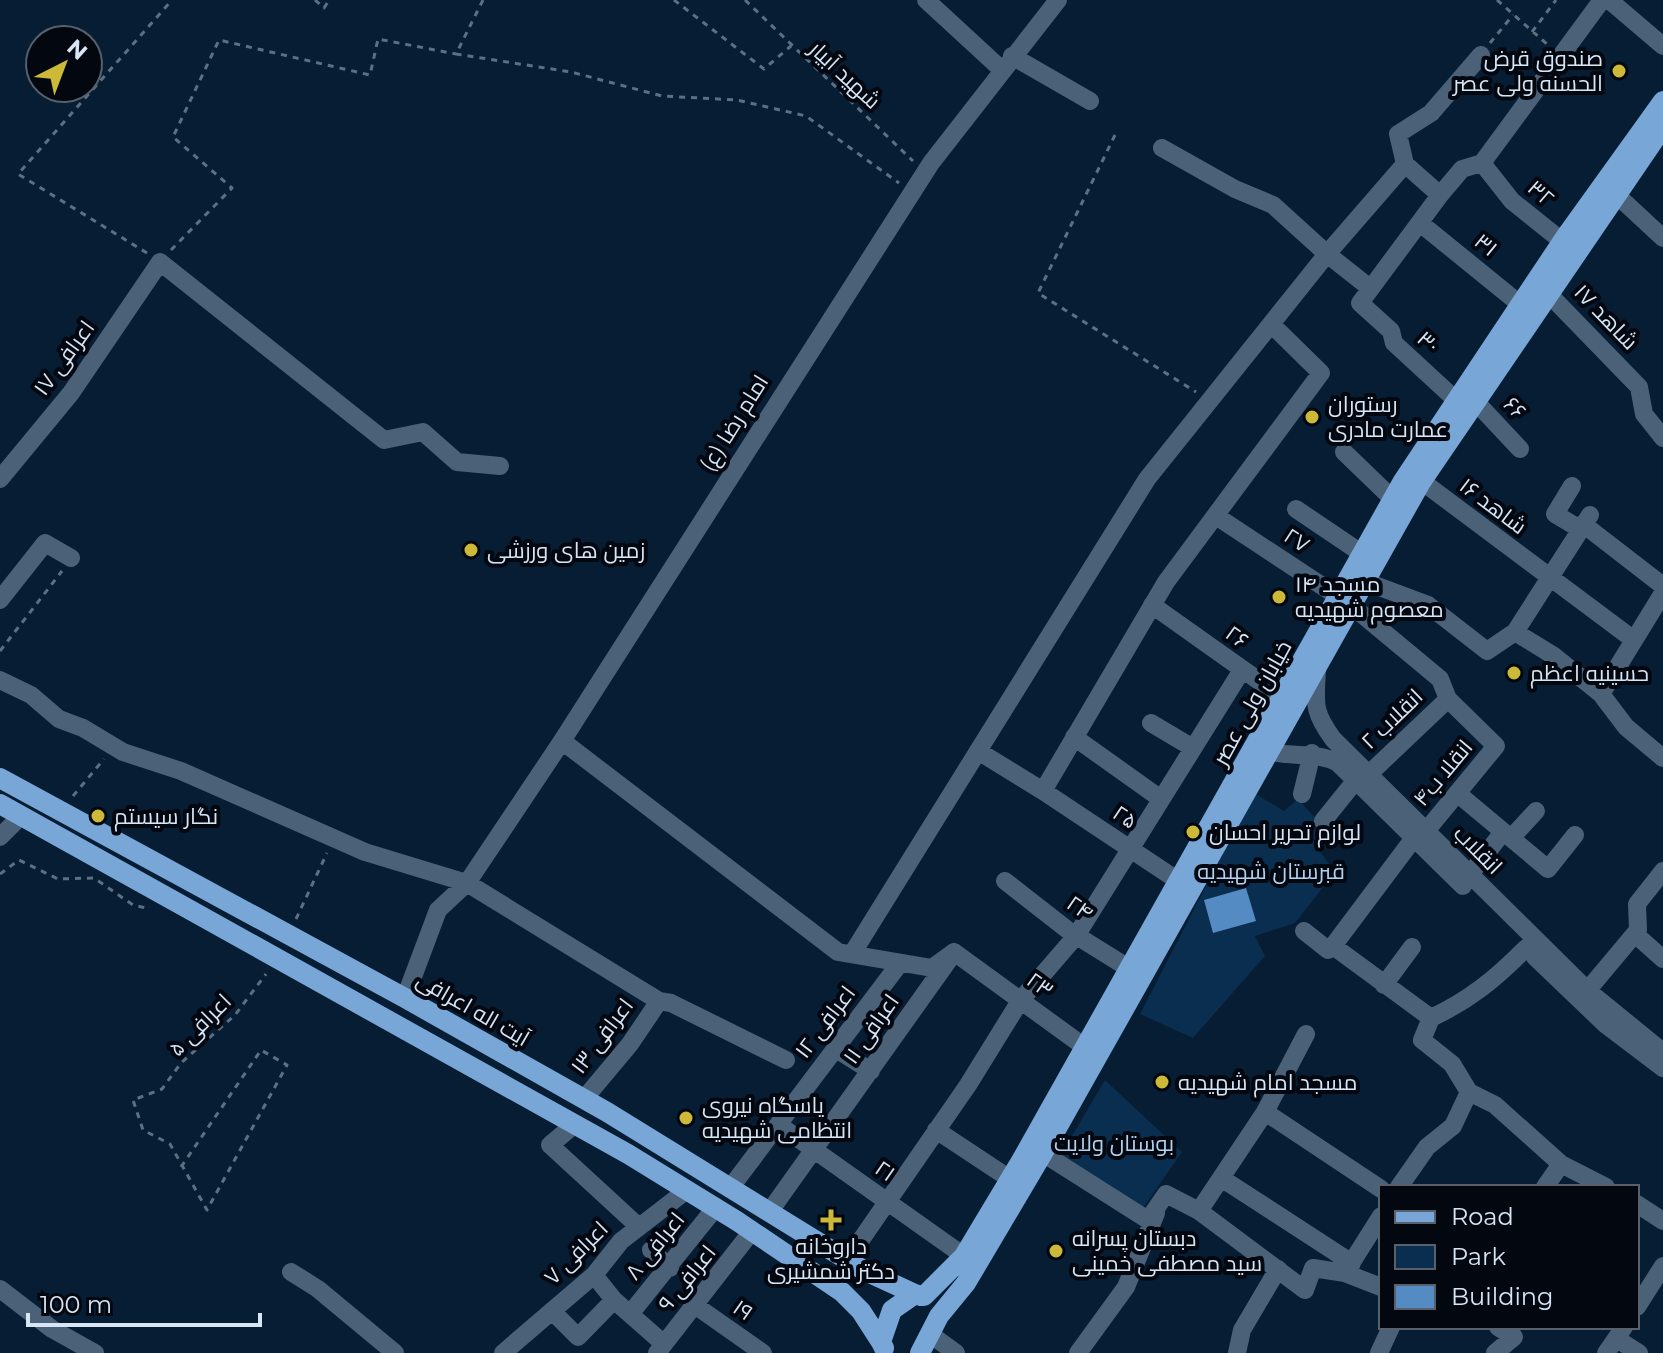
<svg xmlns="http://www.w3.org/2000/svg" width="1663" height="1353" viewBox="0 0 1663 1353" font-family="Montserrat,Cairo,sans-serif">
	<rect width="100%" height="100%" fill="#071d33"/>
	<path fill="#092e4f" d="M1254,793L1284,811L1298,799L1322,825L1316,846L1335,872L1295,923L1255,936L1265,956L1193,1038L1140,1014Z
		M1105,1080L1182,1152L1143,1208L1060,1156Z"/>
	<path fill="#548bc3" d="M1246,888L1256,921L1213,933L1204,900Z"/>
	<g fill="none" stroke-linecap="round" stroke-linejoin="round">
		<path stroke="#5d7083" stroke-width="3" stroke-dasharray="6 6" stroke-linecap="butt" d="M315,0L324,8L329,0
			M483,0L456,54L571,72L662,96L737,100L806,116L899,183
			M674,0L764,69L791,46
			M745,0L913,161
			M1497,0L1548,45
			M1532,32L1556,0
			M1490,43L1513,15
			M1115,135L1038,293L1196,392
			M171,250L232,188L173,137L219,40L370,75L378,39L456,54
			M147,253L18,174L172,0
			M0,651L62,571
			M73,796L104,759
			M0,874L19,860L58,879L94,878L133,905L150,909
			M296,919L327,853
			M181,1167L261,1050L287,1065L207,1210L170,1144L143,1130L133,1100L162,1089L181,1063L235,1015L266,974"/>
		<path stroke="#4b6178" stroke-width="18" d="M926,0L1001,69
			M1609,0L1663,46
			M1012,56L1090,101
			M1162,148L1235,189L1273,205L1327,254L1405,164L1440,195
			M1482,163L1512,201L1572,249
			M1405,164L1398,134L1431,113L1481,55
			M1607,186L1663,238
			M1420,223L1521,305
			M1540,285L1639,387L1644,414L1663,438
			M1520,449L1475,401H1457L1394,343L1391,331L1360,303L1440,195L1462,169L1482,163L1602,0
			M1344,452L1402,508
			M1412,474L1634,640
			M0,479L71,393L160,262L384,440L423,432L457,462L500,466
			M1572,486L1555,514L1580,529
			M1296,509L1373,561
			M1216,516L1351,605L1440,679L1448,699L1496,746L1426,831L1414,838L1333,946
			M1583,524L1663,586
			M1353,577L1428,605L1487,651L1515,632L1554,656L1601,694L1626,727L1663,758
			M0,600L45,543L71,558
			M1152,605L1293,705
			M1515,632L1590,515
			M1317,667C1316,702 1311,709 1333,739L1588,991L1663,1052
			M0,680L31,695L59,719L83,728L123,752L181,771L365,852L467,883L659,1001L671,1003L786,1060
			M1601,694L1663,593
			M1151,723L1193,748
			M1074,737L1161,799
			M562,741L838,952L932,968L954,952
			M1259,746C1283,761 1313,749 1338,763L1463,886
			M978,751L1043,791L1166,582L1321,373L1271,324
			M1043,791L1180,882
			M1457,793L1548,869L1575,835
			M1302,794L1312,753
			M1323,821L1356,780L1369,774L1448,699
			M0,837L21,816
			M1511,838L1536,811
			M1005,881L1069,931L1130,969
			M1464,882L1503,832
			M1304,931L1328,950L1333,946L1431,1018
			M1635,934L1663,959
			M954,952L1097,1056
			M852,954L1147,479L1327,254L1370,288
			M1535,957L1605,1024L1663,1068
			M1384,985L1412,947
			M405,998L438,910L467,883L562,741L931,163L1058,0
			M1581,998L1638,930L1637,904L1663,871
			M1306,1034L1265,1112L1199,1211L1305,1290L1313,1268L1345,1273L1381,1216
			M836,1049L871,1071
			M1469,1092L1495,1105L1561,1164L1545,1187
			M584,1099L630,1044L659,1001
			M1265,1112L1381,1189
			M575,1124L550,1145L638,1226
			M779,1125L964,1256
			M936,1130L1010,1179
			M1033,1147L1148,1220L1166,1194L1199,1211
			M1561,1164L1606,1187
			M1221,1178L1352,1263
			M731,1187L900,963
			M1399,1187L1427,1147L1453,1126L1469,1092L1452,1064L1422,1040L1431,1018C1470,1000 1496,978 1526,948
			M1637,1204L1663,1221
			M770,1211L948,961
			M651,1250L670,1268
			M847,1260L968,1085L1020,1001L1076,936L1242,670
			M291,1272L318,1289L395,1353
			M1345,1273L1381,1287
			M594,1275L614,1300L664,1344
			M0,1289L52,1329L95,1353
			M696,1306L763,1353
			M1637,1307L1663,1266
			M552,1311L578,1337L614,1300
			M630,1314L716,1207
			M930,1334L956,1353
			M1617,1339L1639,1353
			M503,1353L594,1275L621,1241L687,1190
			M657,1353L752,1231
			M1078,1353L1126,1287L1156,1213
			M1237,1353L1242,1330L1278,1269
			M1379,1353L1391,1327
			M1495,1353L1514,1337L1498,1327
			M1606,1353L1624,1327"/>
		<path stroke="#78a6d7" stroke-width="20" d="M0,778L405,998L607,1112L865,1271L915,1294
			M0,804L628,1154L737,1221L842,1292L861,1311L881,1342
			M924,1296L964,1256L1021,1161L1403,481L1566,236L1663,101
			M884,1348L881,1342L892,1310L915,1294L921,1296
			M920,1353L939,1316L966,1283L1043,1153L1421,482L1663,127"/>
	</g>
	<g fill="#cdb938" stroke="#020710" stroke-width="3">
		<circle cx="1619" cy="71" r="8"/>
		<circle cx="1312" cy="417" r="8"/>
		<circle cx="471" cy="550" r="8"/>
		<circle cx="1279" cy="597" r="8"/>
		<circle cx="1514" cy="673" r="8"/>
		<circle cx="98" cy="816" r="8"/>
		<circle cx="1193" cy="832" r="8"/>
		<circle cx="1162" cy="1082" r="8"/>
		<circle cx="686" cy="1118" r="8"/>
		<path d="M827 1208h8v8h8v8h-8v8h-8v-8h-8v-8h8z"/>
		<circle cx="1056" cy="1251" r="8"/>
	</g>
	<g text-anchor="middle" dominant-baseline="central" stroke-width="8" stroke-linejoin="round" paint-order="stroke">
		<g font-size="22" fill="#d7e5f4" stroke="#020710" text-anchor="start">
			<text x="1603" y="58" text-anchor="end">صندوق قرض<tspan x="1603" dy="25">الحسنه ولی عصر</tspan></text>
			<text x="1328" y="404">رستوران<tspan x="1328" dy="25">عمارت مادری</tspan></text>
			<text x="487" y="550">زمین های ورزشی</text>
			<text x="1295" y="584">مسجد ۱۴<tspan x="1295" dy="25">معصوم شهیدیه</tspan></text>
			<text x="1530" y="673">حسینیه اعظم</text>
			<text x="114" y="816">نگار سیستم</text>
			<text x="1209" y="832">لوازم تحریر احسان</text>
			<text x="1178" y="1082">مسجد امام شهیدیه</text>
			<text x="702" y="1105">پاسگاه نیروی<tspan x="702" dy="25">انتظامی شهیدیه</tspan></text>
			<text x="1072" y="1238">دبستان پسرانه<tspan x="1072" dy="25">سید مصطفی خمینی</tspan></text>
			<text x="831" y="1246" text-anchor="middle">داروخانه<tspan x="831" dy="25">دکتر شمشیری</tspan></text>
		</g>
		<g font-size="22" fill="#d7e5f4" stroke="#020710">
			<text transform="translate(845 75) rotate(43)">شهید آبیار</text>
			<text transform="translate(1541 193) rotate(41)">۳۲</text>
			<text transform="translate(1486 245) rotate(39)">۳۱</text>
			<text transform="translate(1606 317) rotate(46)">شاهد ۱۷</text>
			<text transform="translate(1428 342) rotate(42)">۳۰</text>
			<text transform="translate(64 358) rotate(-54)">اعرافی ۱۷</text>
			<text transform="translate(1515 408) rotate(47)">۶۶</text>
			<text transform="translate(734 423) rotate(-58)">امام رضا (ع)</text>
			<text transform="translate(1493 506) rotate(37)">شاهد ۱۶</text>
			<text transform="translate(1297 540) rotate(33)">۲۷</text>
			<text transform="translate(1237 637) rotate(36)">۲۶</text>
			<text transform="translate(1252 703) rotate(-61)">خیابان ولی عصر</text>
			<text transform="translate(1392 719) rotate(-44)">انقلاب ۲</text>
			<text transform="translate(1443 773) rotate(-50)">انقلا ب۴</text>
			<text transform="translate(1125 817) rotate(34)">۲۵</text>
			<text transform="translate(1478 850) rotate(45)">انقلاب</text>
			<text transform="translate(1080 908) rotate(35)">۲۴</text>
			<text transform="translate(1040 985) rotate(36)">۲۳</text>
			<text transform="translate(473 1009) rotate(30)">آیت اله اعرافی</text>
			<text transform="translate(825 1022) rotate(-53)">اعرافی ۱۲</text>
			<text transform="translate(200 1025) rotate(-45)">اعرافی ۵</text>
			<text transform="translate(871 1029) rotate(-55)">اعرافی ۱۱</text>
			<text transform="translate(602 1036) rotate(-53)">اعرافی ۱۳</text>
			<text transform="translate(885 1171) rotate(35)">۲۱</text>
			<text transform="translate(655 1246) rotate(-51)">اعرافی ۸</text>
			<text transform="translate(576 1253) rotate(-45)">اعرافی ۷</text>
			<text transform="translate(687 1278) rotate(-51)">اعرافی ۹</text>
			<text transform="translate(743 1310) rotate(35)">۱۹</text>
		</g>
		<g font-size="22" fill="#b4d1f0" stroke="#020710">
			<text x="1271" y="871">قبرستان شهیدیه</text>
			<text x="1114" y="1143">بوستان ولایت</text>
		</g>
	</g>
	<rect x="1379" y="1185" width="260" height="144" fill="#020710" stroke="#57606b" stroke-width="2"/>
	<rect x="1395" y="1211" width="40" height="12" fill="#78a6d7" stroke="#57606b" stroke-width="2"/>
	<text x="1451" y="1225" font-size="24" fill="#d7e5f4">Road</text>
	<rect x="1395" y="1245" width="40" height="24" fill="#092e4f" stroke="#57606b" stroke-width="2"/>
	<text x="1451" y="1265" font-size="24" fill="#d7e5f4">Park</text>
	<rect x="1395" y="1285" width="40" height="24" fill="#548bc3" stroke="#57606b" stroke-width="2"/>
	<text x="1451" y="1305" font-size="24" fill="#d7e5f4">Building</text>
	<g transform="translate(64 64) rotate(42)"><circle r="38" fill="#020710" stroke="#57606b" stroke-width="2"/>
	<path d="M0-6L14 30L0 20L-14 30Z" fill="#cdb938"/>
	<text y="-12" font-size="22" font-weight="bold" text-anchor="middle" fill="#d7e5f4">N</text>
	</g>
	<path d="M28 1313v12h232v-12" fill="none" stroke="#d7e5f4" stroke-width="4"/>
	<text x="40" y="1313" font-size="24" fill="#d7e5f4" stroke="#020710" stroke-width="6" paint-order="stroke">100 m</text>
</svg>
